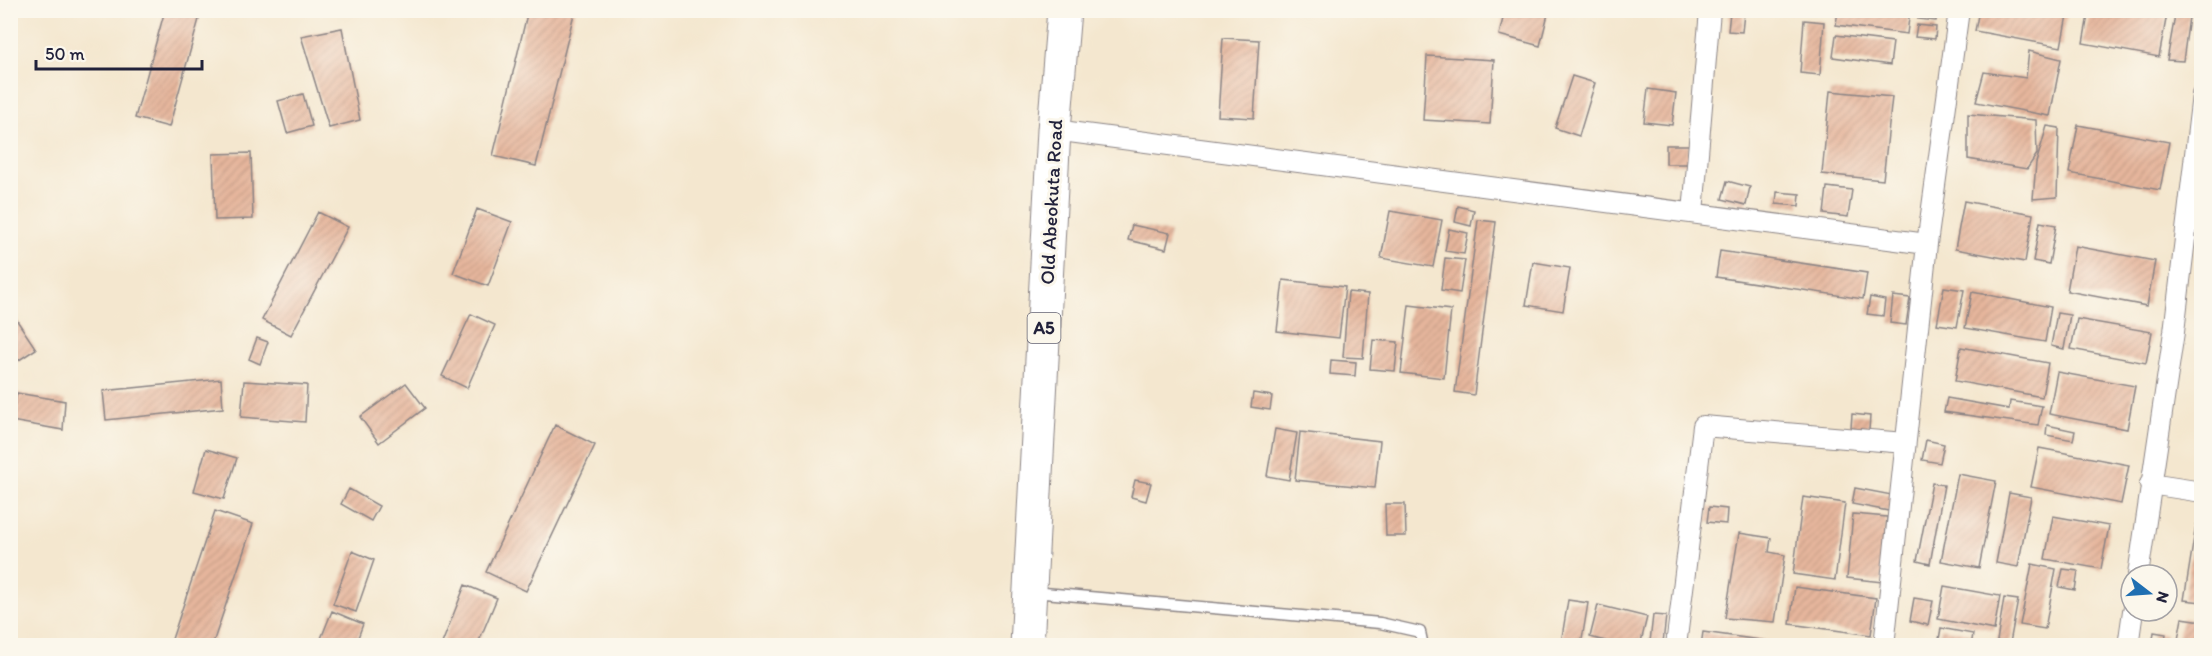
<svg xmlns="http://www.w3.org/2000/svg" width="2212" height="656" viewBox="0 0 2212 656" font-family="Itim,sans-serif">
	<defs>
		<pattern id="building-hatch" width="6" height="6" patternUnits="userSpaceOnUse" patternTransform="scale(1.5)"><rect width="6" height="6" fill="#e6b69c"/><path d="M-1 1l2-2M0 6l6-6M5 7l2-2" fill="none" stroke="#c59c87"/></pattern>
	</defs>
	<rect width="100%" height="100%" fill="#fbf7ec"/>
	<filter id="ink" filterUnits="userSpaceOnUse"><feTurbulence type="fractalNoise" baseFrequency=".0167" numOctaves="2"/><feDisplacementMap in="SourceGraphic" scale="12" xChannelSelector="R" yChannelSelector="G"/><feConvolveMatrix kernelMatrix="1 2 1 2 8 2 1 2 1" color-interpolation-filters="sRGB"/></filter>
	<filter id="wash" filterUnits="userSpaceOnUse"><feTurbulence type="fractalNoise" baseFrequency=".008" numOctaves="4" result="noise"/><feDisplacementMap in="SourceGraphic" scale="24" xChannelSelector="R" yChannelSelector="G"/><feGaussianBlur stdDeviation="1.35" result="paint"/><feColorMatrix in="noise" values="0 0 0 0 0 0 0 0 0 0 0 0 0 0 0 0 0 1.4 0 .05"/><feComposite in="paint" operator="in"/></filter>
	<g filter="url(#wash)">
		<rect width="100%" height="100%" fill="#f4e7cf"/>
		<g id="blocks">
			<path fill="url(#building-hatch)" d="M165,10L201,12L169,127L135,118Z
				M528,10H575L536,166L493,156Z
				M1505,10H1549L1540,46L1499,35Z
				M1838,10H1910L1907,34L1836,25Z
				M1919,10H1938L1936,21L1918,19Z
				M1979,10H2068L2061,47L1975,31Z
				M2089,10H2147L2167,14L2159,57L2083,43Z
				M2176,10H2190L2183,61L2167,60Z
				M1730,12L1744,13L1742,32L1728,31Z
				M1804,20L1824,22L1820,75L1800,73Z
				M1917,25L1936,27L1935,39L1915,37Z
				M342,28L360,120L329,128L301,36Z
				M1836,35L1893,42L1890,65L1833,57Z
				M1223,38L1259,40L1254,118L1218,116Z
				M2029,51L2061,59L2050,116L1976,102L1984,72L2026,78Z
				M1427,56L1494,60L1490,124L1423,120Z
				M1572,76L1595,83L1579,136L1555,128Z
				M1648,89L1676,93L1672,125L1644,122Z
				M1830,91L1892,97L1883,180L1822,174Z
				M303,94L312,126L287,133L278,101Z
				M1968,114L2036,120L2037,154L2027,169L1968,159Z
				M2078,125L2169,142L2160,190L2069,173Z
				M2047,126L2059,128L2057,197L2033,199L2036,163Z
				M1666,145H1689V164H1666Z
				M251,153L253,219L215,220L213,154Z
				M1727,181L1750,187L1746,205L1722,199Z
				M1827,187L1852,190L1848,217L1824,214Z
				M1777,192L1800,194L1799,206L1776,204Z
				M1964,201L2033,214L2025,262L1955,249Z
				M1458,206L1474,210L1471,226L1455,222Z
				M477,209L512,222L488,286L453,273Z
				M1390,211L1442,220L1433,267L1381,258Z
				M318,212L348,227L291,335L262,320Z
				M1478,220L1496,222L1474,395L1455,392Z
				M2040,222L2056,225L2049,264L2033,261Z
				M1132,225L1170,233L1166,249L1128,240Z
				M1449,229L1468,233L1464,254L1445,251Z
				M2075,246L2155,261L2147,306L2067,291Z
				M1720,251L1867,273L1863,299L1716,277Z
				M1445,258L1465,260L1460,293L1441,290Z
				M1533,262L1570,268L1563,311L1526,305Z
				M1283,280L1345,287L1339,338L1277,331Z
				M1944,287L1964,290L1957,327L1937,324Z
				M1348,292L1368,294L1363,358L1343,357Z
				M1972,292L2051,307L2045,342L1965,328Z
				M1893,296L1910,298L1906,325L1890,323Z
				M1870,297L1885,300L1883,316L1867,314Z
				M1409,305L1451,310L1444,378L1401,373Z
				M10,310L36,349L10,366Z
				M2057,313L2070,315L2064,349L2051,346Z
				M471,314L495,325L467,388L442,376Z
				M2077,319L2152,332L2146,363L2071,349Z
				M257,338L268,342L260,364L249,359Z
				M1373,340L1398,342L1395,371L1370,369Z
				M1961,347L2048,363L2042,397L1955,381Z
				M1331,360L1356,362L1355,376L1330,374Z
				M2057,372L2135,386L2127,429L2049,414Z
				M221,379L223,408L106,420L103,391Z
				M244,381L307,385L305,422L241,417Z
				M406,383L425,408L379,443L360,417Z
				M17,393L65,401L63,430L11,421Z
				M1253,393L1272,396L1270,410L1251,407Z
				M1947,398L2009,409L2010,401L2042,406L2038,425L1944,412Z
				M1852,414L1870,416L1869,430L1851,428Z
				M555,425L595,445L526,591L486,572Z
				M2047,425L2075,431L2073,440L2046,435Z
				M1275,429L1297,433L1289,480L1267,476Z
				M1300,432L1380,441L1375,488L1295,480Z
				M1926,440L1944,444L1940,463L1922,460Z
				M2039,448L2129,465L2121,504L2031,487Z
				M206,449L237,458L224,499L194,491Z
				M1958,474L1996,481L1979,568L1941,561Z
				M1135,480L1151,483L1146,501L1131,497Z
				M1932,483L1944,485L1930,564L1917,561Z
				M1855,488L1897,496L1894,512L1852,504Z
				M349,489L379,506L371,521L341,504Z
				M2009,493L2031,497L2018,567L1996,563Z
				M1803,497L1845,503L1835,580L1793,574Z
				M1385,504H1405L1406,536H1386Z
				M1709,507L1727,509L1726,524L1707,522Z
				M215,511L253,524L212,646H182L171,642Z
				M1853,514L1887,517L1882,582L1847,578Z
				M2053,516L2109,526L2101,569L2045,559Z
				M2196,525L2202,526V602L2184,600Z
				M1739,533L1771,538L1769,552L1785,555L1775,622L1725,618Z
				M352,551L374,560L356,612L333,604Z
				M2032,564L2056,569L2045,629L2020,625Z
				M2063,569L2078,571L2075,590L2059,587Z
				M465,585L497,598L477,646H441Z
				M1944,586L2000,596L1994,630L1938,619Z
				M1795,587L1876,598L1871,635L1790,624Z
				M1914,598L1933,601L1928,625L1910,621Z
				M2004,598L2018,600L2010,643L1997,641Z
				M1568,600L1588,603L1581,646L1561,643Z
				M1598,605L1647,617L1640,646H1624L1590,637Z
				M332,611L363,624L355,646H318Z
				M1653,615L1666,616L1663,643L1650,642Z
				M2182,618L2202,621V646L2177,645Z
				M1941,628L1973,634L1971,646L1938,645Z
				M1703,632L1774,642L1773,646H1701Z
				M2154,632L2166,634L2164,646H2152Z"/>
		</g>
	</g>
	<g filter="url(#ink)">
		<use href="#blocks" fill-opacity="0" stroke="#8b8485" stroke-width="1.5"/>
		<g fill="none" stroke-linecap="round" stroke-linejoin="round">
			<g stroke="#8b8485" stroke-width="13">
				<path id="lane" d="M1033,592L1380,623L1420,632L1423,646"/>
			</g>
			<g stroke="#8b8485" stroke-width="22">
				<path id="street" d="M1054,130L1927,244
					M1693,213L1710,10
					M2150,484L2202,492
					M2138,575L2174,332L2202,95
					M1676,646L1703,426L1905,443
					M1884,646L1927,244L1959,10
					M2128,646L2133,611"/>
			</g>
			<g stroke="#8b8485" stroke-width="35">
				<path id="highway" d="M1027,646L1054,130L1064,10"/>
			</g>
			<use href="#lane" stroke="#fff" stroke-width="10"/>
			<use href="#street" stroke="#fff" stroke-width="20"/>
			<use href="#highway" stroke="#fff" stroke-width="33"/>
		</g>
	</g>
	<g text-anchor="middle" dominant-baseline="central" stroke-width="6" stroke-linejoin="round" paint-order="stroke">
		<rect fill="#fbf7ec" stroke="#636270" stroke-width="1.5" x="1027.5" y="313" width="33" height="30" rx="4.5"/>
		<g font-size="18" font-weight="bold" fill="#22223b">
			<text x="1044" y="328">A5</text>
		</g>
		<g font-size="20" fill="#22223b" stroke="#fbf7ec">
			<text transform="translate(1051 202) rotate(-87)">Old Abeokuta Road</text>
		</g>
	</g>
	<rect width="2212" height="656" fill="none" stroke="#fbf7ec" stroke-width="36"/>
	<g transform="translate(2149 593) rotate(107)"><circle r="28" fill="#fbf7ec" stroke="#a4a2a5" stroke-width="1.5"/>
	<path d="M0-4.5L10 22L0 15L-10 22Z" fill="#1f6fb2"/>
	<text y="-9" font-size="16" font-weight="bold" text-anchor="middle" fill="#22223b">N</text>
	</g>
	<path d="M36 60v9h166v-9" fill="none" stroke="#22223b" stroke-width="3"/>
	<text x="45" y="60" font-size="18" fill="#22223b" stroke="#fbf7ec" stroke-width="4.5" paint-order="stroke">50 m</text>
</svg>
